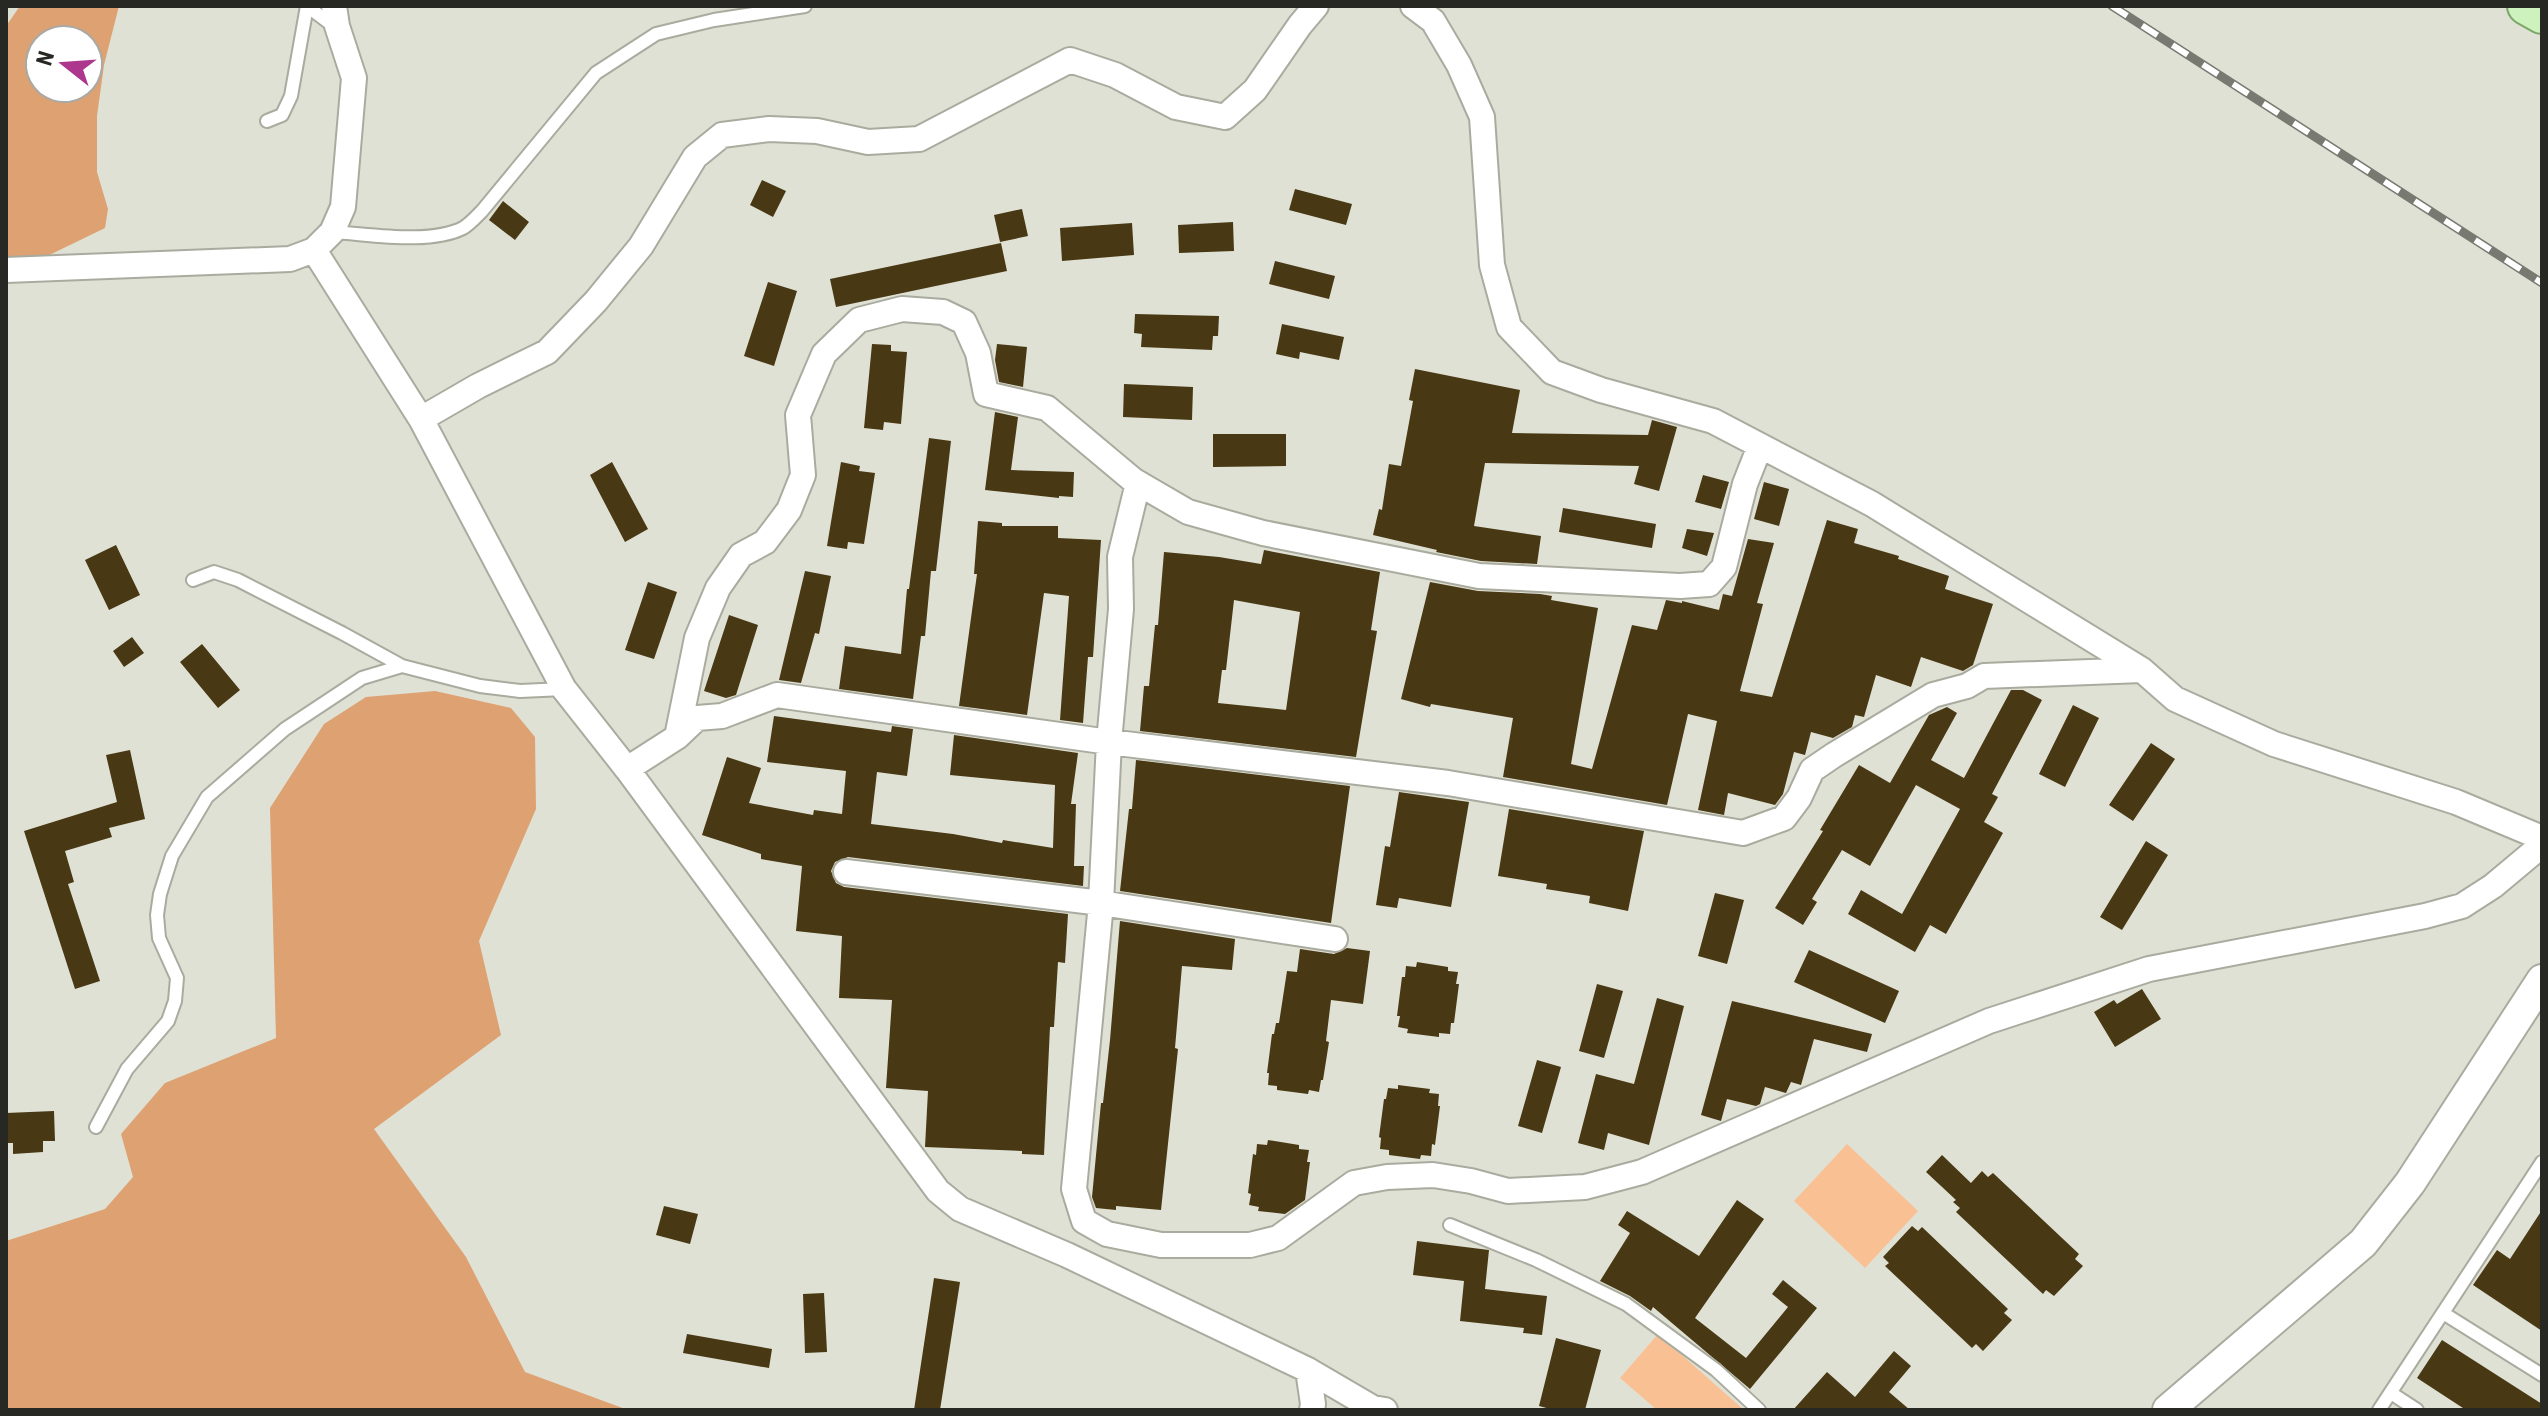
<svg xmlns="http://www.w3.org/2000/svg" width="2548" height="1416" viewBox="0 0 2548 1416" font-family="'Roboto Condensed',sans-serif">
	<rect width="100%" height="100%" fill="#e0e1d5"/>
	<path fill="#f9c094" d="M1847,1144L1918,1211L1865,1268L1794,1201Z
		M1658,1334L1744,1410H1657L1620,1378Z"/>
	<path fill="#dda172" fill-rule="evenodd" d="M20,6H119L104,65L97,116V172L108,209L105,228L37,261L6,257V26ZM40,40H88V88H40Z
		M435,691L511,708L535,737L536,809L479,941L501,1035L374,1129L466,1257L525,1372L628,1410H6V1241L105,1209L133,1177L121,1134L165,1083L276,1038L270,808L324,724L366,697Z"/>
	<path fill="#483813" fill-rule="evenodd" d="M762,180L786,191L773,217L750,205Z
		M1295,189L1352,204L1346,225L1289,210Z
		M503,201L529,222L515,240L489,220Z
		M1022,209L1028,236L1000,242L994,215Z
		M1233,222L1234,251L1179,253L1178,225Z
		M1132,223L1134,255L1062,261L1060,228Z
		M1001,243L1007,271L836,307L830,279Z
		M1275,261L1335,276L1329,299L1269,284Z
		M768,282L797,291L774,366L744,356Z
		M1135,314L1219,316L1218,336H1213L1212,350L1141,347L1142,334L1134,333Z
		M1282,324L1344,337L1339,360L1300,352L1299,359L1276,354Z
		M872,344L891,345V351L907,352L901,424L884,422L883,430L864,428Z
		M997,344L1027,347L1023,387L999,382L995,360Z
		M1415,369L1520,390L1512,433L1648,435L1652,420L1677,427L1659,491L1634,484L1639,466L1485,463L1474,526L1541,536L1537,564L1481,561L1436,552L1437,550L1373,535L1379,509L1382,510L1389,464L1401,466L1413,401L1409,400Z
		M1124,384L1193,387L1192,420L1123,417Z
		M995,412L1018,417L1011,470L1074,472L1073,497L1059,496V498L985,490Z
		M1213,434H1286V466L1213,467Z
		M929,438L951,441L936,571H931L925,636H921L913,699L839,689L845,646L901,654L907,589H909Z
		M612,462L648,529L625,542L590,475Z
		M841,462L860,466L859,471L875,473L864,544L848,542L847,549L827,546Z
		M1703,475L1729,482L1721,509L1695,502Z
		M1764,482L1789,489L1779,526L1754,519Z
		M1563,508L1656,524L1652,548L1559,532Z
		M1827,520L1858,529L1854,543L1899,556L1898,559L1949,576L1945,589L1993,604L1973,665L1963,671L1921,657L1911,687L1876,675L1864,717L1855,715L1852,727L1833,738L1811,732L1805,755L1794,752L1783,794L1775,805L1728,793L1724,815L1698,810L1717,721L1688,714L1667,805L1503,777L1513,718L1431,704L1430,707L1401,699L1430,582L1478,591L1540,594L1552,596L1551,600L1598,608L1571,764L1592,769L1632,625L1657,630L1666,600L1682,603V601L1719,610L1723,594L1732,596L1748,539L1774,543L1757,603L1763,604L1740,691L1772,697Z
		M978,521L1002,523V526H1058V538L1101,540L1093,657H1088L1083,723L1060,720L1069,596L1044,593L1027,715L959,706L977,574H974Z
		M1687,529L1714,533L1707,556L1682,548Z
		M116,545L140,595L109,610L85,560Z
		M1264,550L1380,572L1371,630L1377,631L1356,757L1140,731L1144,686H1149L1155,625H1158L1164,552L1219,557L1261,564ZM1234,600L1300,612L1286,710L1218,703L1222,670H1226Z
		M805,571L831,576L819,634L815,633L801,683L779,680Z
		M648,582L677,592L654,659L625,650Z
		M729,615L758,625L736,695L726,698L704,691Z
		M132,637L144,653L124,667L113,651Z
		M202,644L240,690L218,708L180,662Z
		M2011,690H2023L2042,700L1992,794L1998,797L1984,822L2003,833L1946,934L1930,925L1915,952L1848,914L1861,890L1902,914L1960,809L1916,785L1870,866L1842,850L1812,899L1817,902L1803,925L1775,908L1823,831L1820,830L1859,765L1890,783L1929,715L1947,707L1957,713L1931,760L1964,778Z
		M2073,705L2099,718L2065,787L2039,774Z
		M774,716L891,732L892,726L913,729L907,776L877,772L871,824L953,834L1002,843L1003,840L1053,848L1055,785L950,775L954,735L1078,753L1071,804H1076L1074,866H1084L1083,886L848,857L835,862L831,871L836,883L844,887L1068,914L1065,963L1058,962L1054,1027H1050L1044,1155L1022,1154V1151L925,1147L928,1091L886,1088L892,1000L839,998L842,936L796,931L802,866L761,859V854L702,835L727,757L761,768L749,803L813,815L814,810L842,814L846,771L767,762Z
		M2151,743L2175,759L2133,821L2109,805Z
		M130,750L145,819L109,828L112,837L65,851L74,882L68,884L100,981L75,989L24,831L117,802L106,755Z
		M1136,760L1350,786L1331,923L1120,891L1129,809H1132Z
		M1399,792L1469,802L1451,907L1399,898L1397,908L1376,905L1385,846L1390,847Z
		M1509,809L1644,831L1628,911L1589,903L1590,896L1546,889L1547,884L1498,876Z
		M2146,841L2168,855L2122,930L2100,917Z
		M1715,893L1744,900L1727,964L1698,956Z
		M1120,921L1235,939L1232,970L1182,966L1175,1048L1178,1049L1161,1210L1116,1206V1210L1096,1208L1092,1197L1101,1103H1103L1110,1040Z
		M1347,948L1370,951L1363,1004L1331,1000L1326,1041L1329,1042L1323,1080H1321L1319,1092L1309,1090L1308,1094L1277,1090V1086L1268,1085L1269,1073H1267L1272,1034H1274L1276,1023H1279L1287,971L1297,972L1300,949L1334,954Z
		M1809,950L1899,991L1885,1023L1794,982Z
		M1417,962L1448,967V971L1458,972L1456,984H1459L1454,1023H1451L1450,1034L1439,1033V1037L1407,1033L1408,1029L1398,1027L1400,1016H1397L1402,977H1405L1406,966L1416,967Z
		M1597,984L1623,991L1604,1058L1579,1051Z
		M2142,989L2161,1019L2115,1047L2094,1012L2114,1000L2117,1004Z
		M1657,998L1684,1006L1649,1145L1608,1133L1604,1150L1578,1143L1596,1074L1634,1084Z
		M1732,1001L1872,1034L1867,1052L1814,1039L1801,1085L1791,1082L1786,1093L1765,1087L1760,1104L1756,1106L1727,1099L1721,1121L1701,1115Z
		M1537,1060L1561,1067L1542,1133L1518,1126Z
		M1398,1085L1430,1089L1429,1093L1439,1094L1438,1106H1440L1435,1145L1432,1144L1431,1156L1421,1155L1420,1159L1389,1155V1150L1380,1149L1381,1138L1379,1137L1384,1099H1386L1388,1088L1398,1089Z
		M54,1111L55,1141H43V1152L13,1154V1143H6V1113Z
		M1268,1140L1299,1145V1149L1309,1150L1307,1162H1310L1305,1200L1285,1214L1258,1211L1259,1207L1249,1205L1251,1194L1248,1193L1253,1154L1256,1155L1257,1144L1267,1145Z
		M1942,1155L1971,1183L1982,1171L1988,1177L1993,1173L2079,1254L2075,1259L2083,1266L2054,1296L2046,1290L2043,1294L1956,1212L1960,1208L1953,1202L1956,1200L1926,1172Z
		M1737,1200L1764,1219L1695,1318L1746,1358L1788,1307L1772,1294L1783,1280L1817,1308L1750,1389L1653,1307L1651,1311L1630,1296L1600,1281L1630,1233L1618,1225L1627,1211L1699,1256Z
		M664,1206L698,1214L690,1244L656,1235Z
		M2542,1210V1331L2473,1285L2497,1250L2510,1259Z
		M1912,1226L1918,1231L1922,1227L2008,1309L2004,1313L2012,1320L1983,1351L1976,1344L1972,1348L1885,1266L1889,1263L1883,1257Z
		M1417,1241L1489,1250L1485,1289L1547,1296L1542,1335L1523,1333L1524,1328L1460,1321L1464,1281L1413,1275Z
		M934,1278L960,1282L940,1410H914Z
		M824,1293L827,1352L805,1353L803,1294Z
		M687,1334L772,1349L769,1368L683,1353Z
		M1556,1338L1601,1350L1585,1410H1554L1539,1406Z
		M2442,1340L2542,1404V1410H2466L2417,1378Z
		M1894,1351L1911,1366L1889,1392L1910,1410H1793L1827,1372L1855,1397Z"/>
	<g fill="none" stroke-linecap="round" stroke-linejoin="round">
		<g stroke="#aaab9f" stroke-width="16">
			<path id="service" d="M307,6L336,28
				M267,121L282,115L291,96L307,6
				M332,232C370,234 429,245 463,228C470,224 476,217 482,211L596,73L656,34L714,20L805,6
				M193,580L214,572L238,580L342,633L402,666
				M96,1127L127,1069L168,1021L175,1001L177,978L159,938L157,915L160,894L172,856L207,797L285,729L362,678L402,666L480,686L520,691L564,689
				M1450,1225L1536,1260L1626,1304L1716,1370L1759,1410
				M2443,1313L2542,1375
				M2391,1393L2417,1410
				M2379,1410L2542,1162"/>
		</g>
		<g stroke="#aaab9f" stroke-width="28">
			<path id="minor" d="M1413,6L1433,21L1459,65L1482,117L1492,265L1509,327L1552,372L1601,390L1713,421L1872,504L2142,670L2175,699L2274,744L2456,802L2542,838
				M314,250L421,419L564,689L627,769L938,1191L960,1209L1067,1255L1308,1370L1373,1408L1385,1410
				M6,270L290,259L314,250L332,232L343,207L354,78L337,26L334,6
				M421,419L478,386L547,352L596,301L641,246L695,157L722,135L769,129L817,131L868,142L919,139L1070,60L1115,75L1176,107L1225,117L1255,90L1300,25L1316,6
				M1138,483L1120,557L1121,609L1109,742L1101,903L1074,1189L1084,1221L1107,1234L1161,1245H1250L1278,1238L1354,1183L1387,1177L1433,1175L1471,1181L1508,1191L1585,1187L1642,1172L1989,1021L2149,969L2425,916L2462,906L2493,886L2542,845
				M677,737L697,638L718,588L741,555L765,542L789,510L803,475L798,415L824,354L859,320L902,309L943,312L964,322L978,353L986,394L1047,408L1133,480L1188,512L1263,533L1479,576L1680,586L1709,584L1724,567L1745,484L1760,446
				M627,769L677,737L697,718L722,716L777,695L1109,742L1448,783L1743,833L1784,818L1799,798L1812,770L1834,755L1933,695L1967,686L1984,676L2142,670
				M846,872L1101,903L1335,939
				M1308,1370L1313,1404L1312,1410"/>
		</g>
		<g stroke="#aaab9f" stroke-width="34">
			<path id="tertiary" d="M2168,1410L2363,1243L2410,1183L2542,980"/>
		</g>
		<g stroke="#7da66a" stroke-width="40">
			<path id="primary" d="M2526,6L2542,15"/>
		</g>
		<use href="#service" stroke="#fff" stroke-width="12"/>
		<use href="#minor" stroke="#fff" stroke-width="24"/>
		<use href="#tertiary" stroke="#fff" stroke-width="30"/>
		<use href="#primary" stroke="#cdf2bd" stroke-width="36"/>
		<g stroke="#787971" stroke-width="9">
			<path id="rail" d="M2112,6L2542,283"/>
		</g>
		<use href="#rail" stroke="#fff" stroke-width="6" stroke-dasharray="18" stroke-linecap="butt"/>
	</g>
	<rect width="2548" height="1416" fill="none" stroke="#272823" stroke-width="16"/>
	<g transform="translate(64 64) rotate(287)"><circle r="38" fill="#ffffff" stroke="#a9a9a7" stroke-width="2"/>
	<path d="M0-6L14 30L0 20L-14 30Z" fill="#ad378d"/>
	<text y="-12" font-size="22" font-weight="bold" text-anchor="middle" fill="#272823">N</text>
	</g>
</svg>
